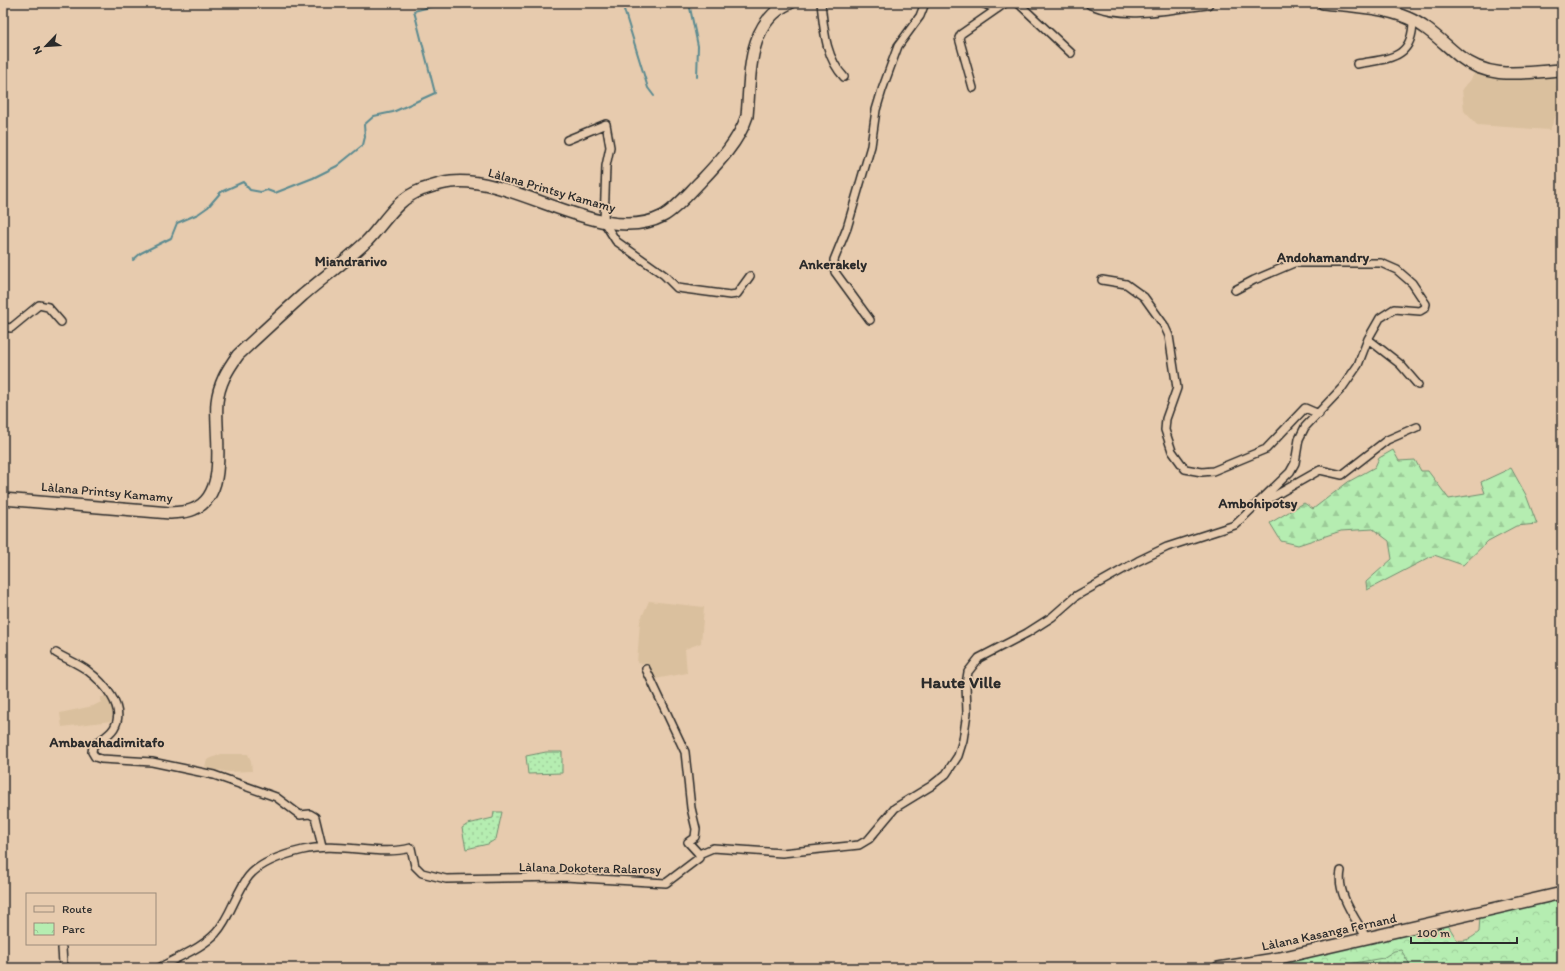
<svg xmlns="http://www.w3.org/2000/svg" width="1565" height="971" viewBox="0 0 1565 971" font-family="Itim,sans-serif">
	<defs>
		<pattern id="forest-firs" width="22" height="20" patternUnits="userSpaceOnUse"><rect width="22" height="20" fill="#b5edb1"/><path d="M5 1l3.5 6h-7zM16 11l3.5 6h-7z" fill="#9ccb98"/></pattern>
		<pattern id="park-crowns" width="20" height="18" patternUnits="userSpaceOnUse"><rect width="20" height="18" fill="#b5edb1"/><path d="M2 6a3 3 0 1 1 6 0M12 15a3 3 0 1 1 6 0" fill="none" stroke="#9ccb98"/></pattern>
		<pattern id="garden-dots" width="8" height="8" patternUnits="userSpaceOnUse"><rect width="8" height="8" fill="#b5edb1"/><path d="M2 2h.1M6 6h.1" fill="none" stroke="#9ccb98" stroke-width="1.8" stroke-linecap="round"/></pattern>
	</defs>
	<rect width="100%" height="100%" fill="#e7cbae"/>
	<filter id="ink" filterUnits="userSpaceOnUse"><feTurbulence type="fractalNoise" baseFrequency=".025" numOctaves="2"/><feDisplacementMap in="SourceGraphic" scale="8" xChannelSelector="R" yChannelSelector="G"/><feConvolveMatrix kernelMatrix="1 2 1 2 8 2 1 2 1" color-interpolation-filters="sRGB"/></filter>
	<g filter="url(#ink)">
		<path fill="#dac09e" d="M1475,72L1555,77L1560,105L1550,130L1477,125L1464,111L1462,89L1470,81Z
			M649,601L704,607L701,643L685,649L687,673L655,679L648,664L637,663L640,621Z
			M107,695L113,710L111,721L62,727L60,713L93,706L101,702L100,698Z
			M221,754H248L251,761L252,771L227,772L219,770L218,772L205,767L207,760Z"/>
		<path fill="url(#forest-firs)" stroke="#708c6e" d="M1393,450L1399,461L1415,460L1421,471H1428L1449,499L1485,493L1481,482L1511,468L1526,495L1537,524L1516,526L1488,541L1463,565L1434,555L1367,590L1366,582L1392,559L1389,541L1373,529L1341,531L1298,545L1281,541L1270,523L1304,503L1313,509L1348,482L1375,467L1379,458Z"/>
		<path fill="url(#park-crowns)" stroke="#708c6e" d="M1562,896V968H1237L1446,922L1457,940C1466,942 1472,938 1479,932L1480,916Z"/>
		<path fill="url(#garden-dots)" stroke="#708c6e" d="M546,752H562V773L528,774L526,756Z
			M494,812H502L496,839L488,844L466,849L462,828L468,824L493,818Z
			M1401,950L1412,968H1343V965L1383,958L1394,951Z"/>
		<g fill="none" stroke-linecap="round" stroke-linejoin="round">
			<path stroke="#5a8a90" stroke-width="2" d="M622,3L648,88L654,96
				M689,3L698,46L697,77
				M133,260L141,253L171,238L177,223L198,214L208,207L221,192L243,182L250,190L261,192L267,190L275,193L313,178L337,166L363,145L365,137L364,125L374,116L393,112L435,93L414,11L445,3"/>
			<g stroke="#2b2b2b" stroke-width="10">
				<path id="street" d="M821,3C824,29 825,57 844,77
					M1018,3L1071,53
					M997,9L1005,3
					M1357,64C1389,58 1413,60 1413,20
					M973,88L959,38L961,34L997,9L982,3
					M567,140L606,124L610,147L606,166L604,222L616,241L664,275L677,288L730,295L737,294L750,276
					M1102,280L1126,284L1144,297L1164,325L1169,336L1177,388L1166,419L1165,430L1172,451L1185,469L1202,472L1213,471L1266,449L1305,408L1319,414
					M870,320L835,272L834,260L847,228L871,146L876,110L882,90L898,46L920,16L925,3
					M3,327L11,328L39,305L48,307L61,322
					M1368,339L1400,364L1418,385
					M1262,503L1320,470L1342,475L1387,440L1417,427
					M56,653C66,659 79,664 88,671C103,682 127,708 114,728C109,736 100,740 93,746L92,752L95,757L101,759L152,762L214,775L276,797L300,815L310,814L315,817L322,846
					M646,669L685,752L691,808L696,829L695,837L688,842L699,854
					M1341,871C1336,894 1356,919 1367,939
					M62,948L63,964L67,968
					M159,968C177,957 201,949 216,933C231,916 236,892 249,876C261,862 286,854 303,850C339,841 377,857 411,848L415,866L422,873L446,879L565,877L666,883L699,858V854L713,848L782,853L859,845L869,839L895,808L931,786L946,774L958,756L963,740L967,713L966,684L968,672L979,658L1027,633L1052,617L1076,596L1138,561L1167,547L1235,525L1290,472L1295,463L1299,439L1305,427L1342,388L1358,365L1368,339L1380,318L1394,309L1420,311L1425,308L1426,304L1412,283L1397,270L1381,263H1294L1254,280L1235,290"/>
			</g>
			<g stroke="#2b2b2b" stroke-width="14">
				<path id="secondary" d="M1091,3C1128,18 1169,7 1207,3
					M1323,3C1351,6 1382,7 1408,18C1427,26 1443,43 1459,56C1490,81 1525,72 1562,70
					M3,499L170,513C177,512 186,513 194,509C230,494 214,433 217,402C219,384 227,370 238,355C259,335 281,315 303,295C324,277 346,261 366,242C384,224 396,199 421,190C430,187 441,183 451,182C516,175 602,248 663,216C676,209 689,193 700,182C718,163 739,141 747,116C751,75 746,23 790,3
					M1218,968L1280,958L1562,893"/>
			</g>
			<use href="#street" stroke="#e7cbae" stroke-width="7"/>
			<use href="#secondary" stroke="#e7cbae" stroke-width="11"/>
		</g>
	</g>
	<g text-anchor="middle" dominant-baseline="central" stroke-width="3.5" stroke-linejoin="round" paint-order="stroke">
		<g font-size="13" fill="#2b2b2b" stroke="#e7cbae">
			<text transform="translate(552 190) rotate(16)">Làlana Printsy Kamamy</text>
			<text transform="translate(107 492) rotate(5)">Làlana Printsy Kamamy</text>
			<text transform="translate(590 868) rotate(1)">Làlana Dokotera Ralarosy</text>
			<text transform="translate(1329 932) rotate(-12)">Làlana Kasanga Fernand</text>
		</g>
		<g font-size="14" font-weight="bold" fill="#2b2b2b" stroke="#e7cbae">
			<text x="1323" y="257">Andohamandry</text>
			<text x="351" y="261">Miandrarivo</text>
			<text x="833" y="264">Ankerakely</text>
			<text x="1258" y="503">Ambohipotsy</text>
			<text x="107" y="742">Ambavahadimitafo</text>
		</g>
		<g font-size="17" font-weight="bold" fill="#2b2b2b" stroke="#e7cbae">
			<text x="961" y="682">Haute Ville</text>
		</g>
	</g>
	<rect width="1565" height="971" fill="none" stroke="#e7cbae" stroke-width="16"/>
	<rect x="8" y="8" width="1549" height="955" fill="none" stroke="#2b2b2b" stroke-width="1.5" filter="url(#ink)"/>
	<rect x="26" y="893" width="130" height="52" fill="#e7cbae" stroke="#9c8b7a"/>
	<rect x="34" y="906" width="20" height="6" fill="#e7cbae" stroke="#9c8b7a"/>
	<text x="62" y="913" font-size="12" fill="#2b2b2b">Route</text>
	<rect x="34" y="923" width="20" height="12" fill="url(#park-crowns)" stroke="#9c8b7a"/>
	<text x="62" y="933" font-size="12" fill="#2b2b2b">Parc</text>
	<g transform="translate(46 46) rotate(245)" stroke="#e7cbae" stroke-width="3" paint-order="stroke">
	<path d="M0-3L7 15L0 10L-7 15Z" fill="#2b2b2b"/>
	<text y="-6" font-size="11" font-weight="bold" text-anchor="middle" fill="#2b2b2b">N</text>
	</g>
	<path d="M1411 937v6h106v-6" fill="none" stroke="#2b2b2b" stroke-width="2"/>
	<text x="1417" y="937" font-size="12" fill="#2b2b2b" stroke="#e7cbae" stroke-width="3" paint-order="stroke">100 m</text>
</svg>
